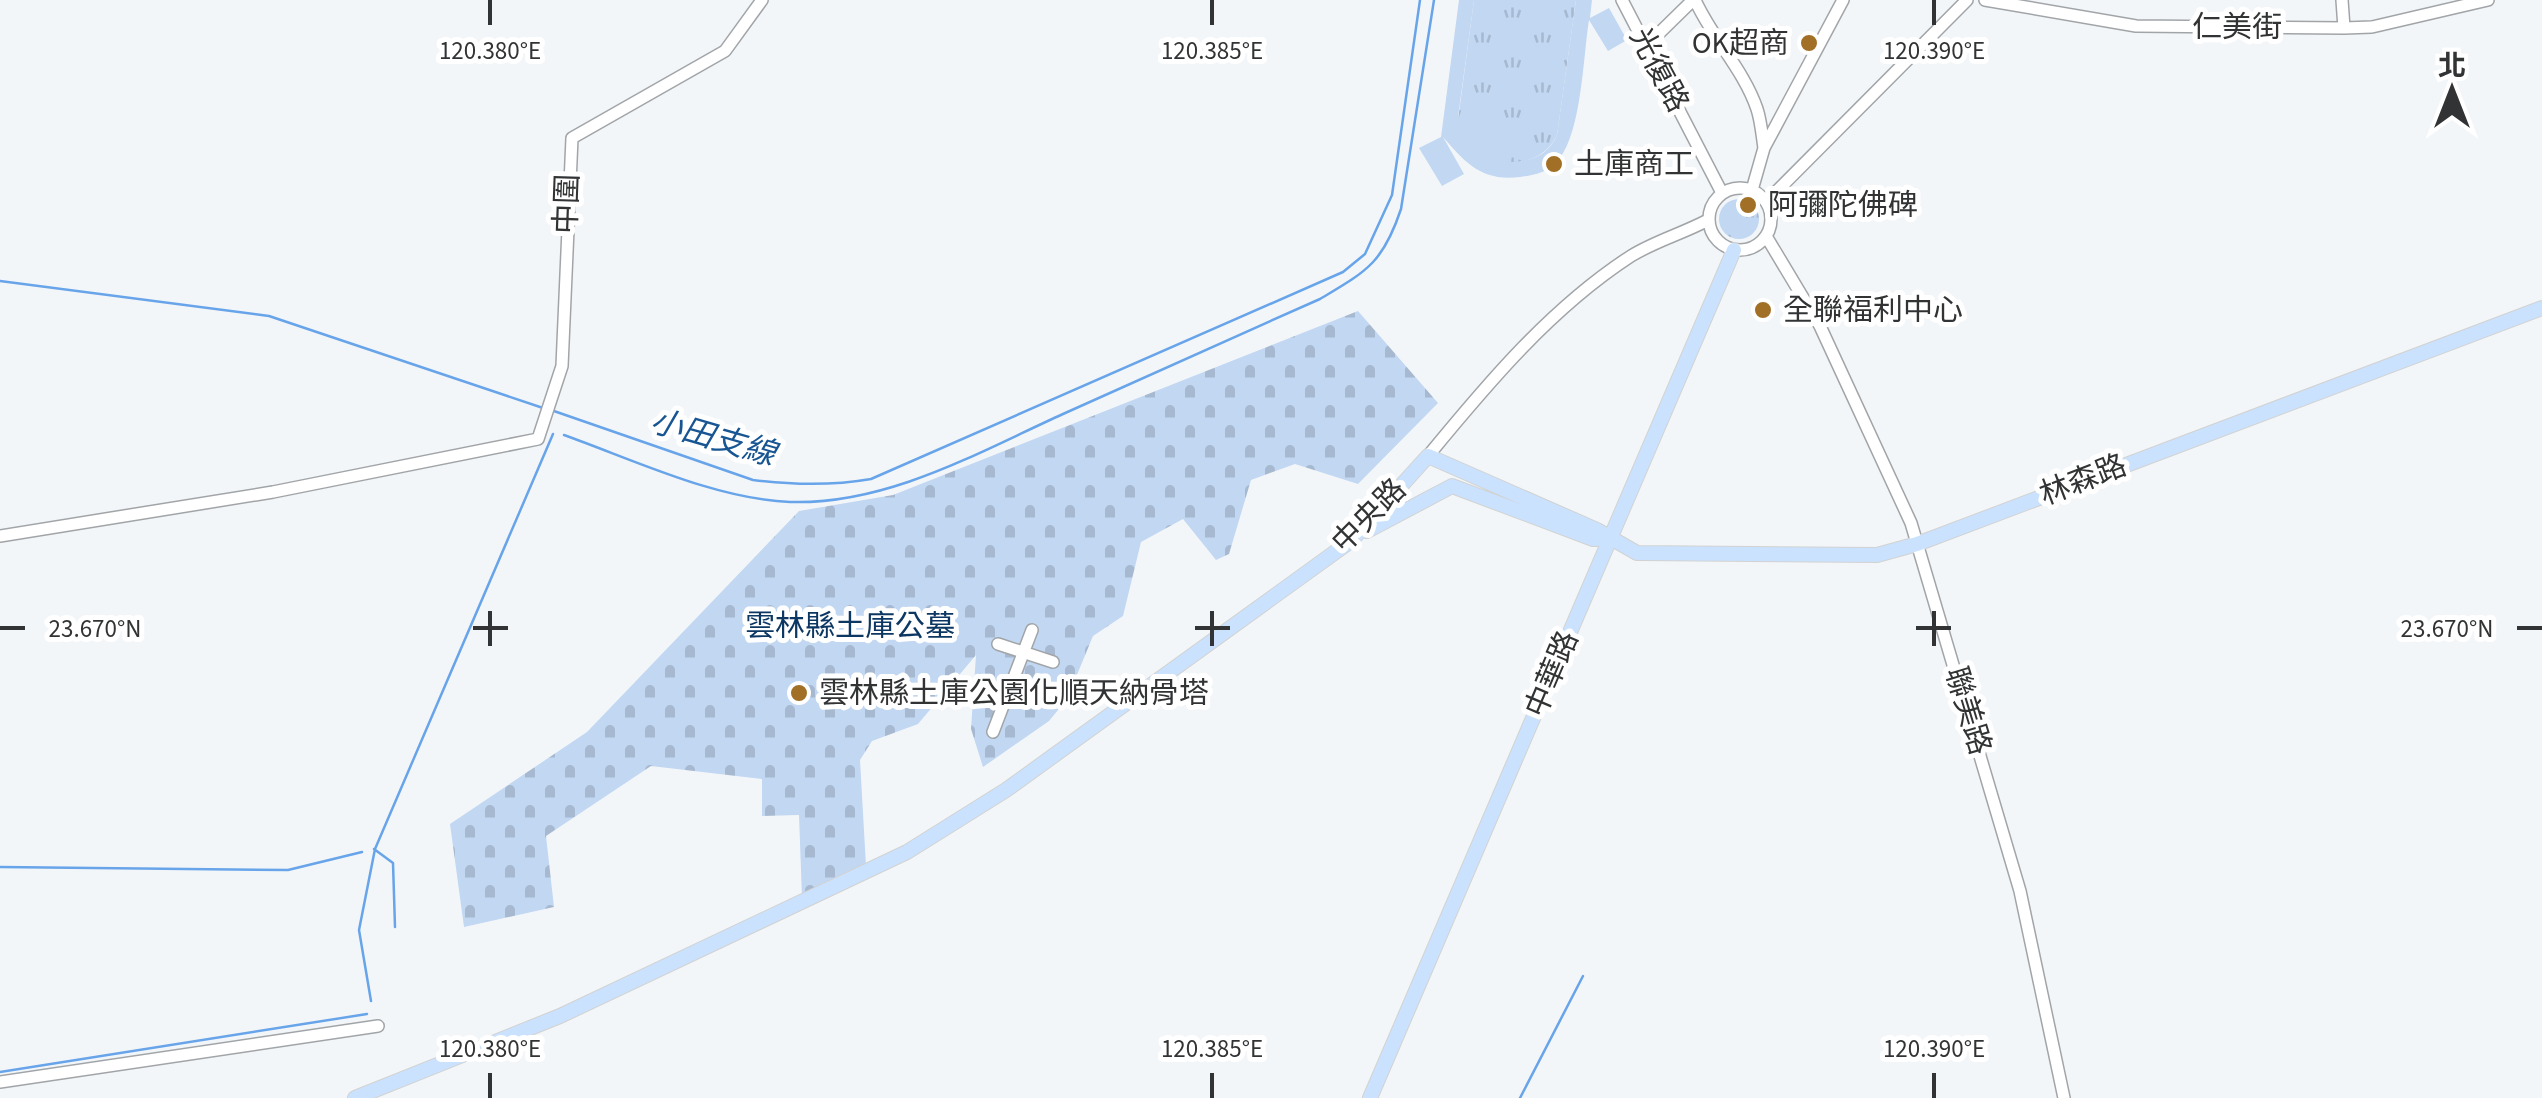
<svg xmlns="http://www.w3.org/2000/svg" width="2542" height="1098" viewBox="0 0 2542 1098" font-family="'Source Sans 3','Noto Sans TC',sans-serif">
	<defs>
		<pattern id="grass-tufts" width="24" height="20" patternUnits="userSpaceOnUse" patternTransform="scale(2.5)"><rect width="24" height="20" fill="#c1d7f2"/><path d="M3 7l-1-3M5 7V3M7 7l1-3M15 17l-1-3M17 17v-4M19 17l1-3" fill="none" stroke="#a6b9d0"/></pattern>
		<pattern id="cemetery-stones" width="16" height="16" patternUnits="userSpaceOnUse" patternTransform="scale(2.5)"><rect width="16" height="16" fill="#c1d7f2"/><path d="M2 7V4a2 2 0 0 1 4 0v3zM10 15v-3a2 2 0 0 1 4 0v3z" fill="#a6b9d0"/></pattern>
	</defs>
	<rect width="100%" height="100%" fill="#f3f6f9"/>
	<path fill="url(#grass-tufts)" d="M1474,0H1576L1557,135C1547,155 1532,161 1511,163L1458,120Z
		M1719 219a20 20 0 1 1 40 0a20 20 0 1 1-40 0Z"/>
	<path fill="url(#cemetery-stones)" d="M1358,311L1438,403L1358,484L1295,464L1251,480L1229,554L1216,560L1183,519L1141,542L1123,616L1093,636L1067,699L1049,721L983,767L971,729L976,655L918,724L872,741L860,760L866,866L802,898L799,815L762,816V779L651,766L546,836L554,907L464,927L450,824L587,732L799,511L893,495Z"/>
	<path fill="#c1d7f2" d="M1459,0H1474L1458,117L1516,123L1511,162C1533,161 1548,155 1557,135L1576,0H1592L1590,18L1609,8L1627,40L1608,51L1589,20C1583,57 1582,136 1556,163C1547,173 1533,175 1520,177C1481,182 1464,161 1443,137L1464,174L1442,186L1419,148L1441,137Z"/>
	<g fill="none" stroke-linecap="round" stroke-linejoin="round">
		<path stroke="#68a4e9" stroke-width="2.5" d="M0,281L269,316L543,408
			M551,410L753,480C793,485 831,486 871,479L1343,272L1365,254L1392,195L1420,0
			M564,435C634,460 715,499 790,502C887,505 977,453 1063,414C1148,376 1234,337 1320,299C1367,271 1383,263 1401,209L1434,0
			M374,849L393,863L395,927
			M0,867L288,870L362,852
			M371,1001L359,930L375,849L553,434
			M0,1072L367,1014
			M1520,1098L1583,976"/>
		<g stroke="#a2a5a8" stroke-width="14">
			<path id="minor" d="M1622,0L1722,193
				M1695,0C1712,38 1744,70 1757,109C1761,121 1762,135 1764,148
				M1985,0L2136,26L2344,28L2372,27L2488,0
				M2342,0L2344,28
				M1647,45L1693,0
				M1709 219a31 31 0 1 1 62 0a31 31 0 1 1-62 0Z
				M1752,190L1764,148L1843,0
				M1766,202L1967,0
				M1766,236L1820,326L1911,523L2020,891L2064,1098
				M1428,456C1488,383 1551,308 1631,256C1655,241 1684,233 1708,220
				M0,536L273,492L538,439L562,366L572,138L725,51L762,0
				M998,644L1053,662
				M993,732L1032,630
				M0,1082L378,1026"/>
		</g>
		<g stroke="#d2d2d2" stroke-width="16">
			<path id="major" d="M1367,531L1452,486L1593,539H1605
				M355,1098L560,1016L907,852L1006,790L1352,540L1428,456L1597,530L1637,553L1877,555L1917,544L2542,308
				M1370,1098L1734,250"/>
		</g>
		<use href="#minor" stroke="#fff" stroke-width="11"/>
		<use href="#major" stroke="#cae2fd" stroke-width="14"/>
	</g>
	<path fill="none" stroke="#313334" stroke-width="4" d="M490,0V25M1212,0V25M1934,0V25M490,611V646M1212,611V646M1934,611V646M0,628H25M473,628H508M1195,628H1230M1916,628H1951M2517,628H2542M490,1073V1098M1212,1073V1098M1934,1073V1098"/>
	<g fill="#a16f25" stroke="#fff" stroke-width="4">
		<circle cx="1809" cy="43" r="10"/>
		<circle cx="1554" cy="164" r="10"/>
		<circle cx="1748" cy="205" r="10"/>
		<circle cx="1763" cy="310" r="10"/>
		<circle cx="799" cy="693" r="10"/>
	</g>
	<g text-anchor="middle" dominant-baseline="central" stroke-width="10" stroke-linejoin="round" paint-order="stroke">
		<g font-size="30" fill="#313334" stroke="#fff">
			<text x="2237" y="27">仁美街</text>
			<text transform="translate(1659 70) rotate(62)">光復路</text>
			<text transform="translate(567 204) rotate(-88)">中圍</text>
			<text transform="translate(2083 480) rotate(-21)">林森路</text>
			<text transform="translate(1369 516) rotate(-45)">中央路</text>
			<text transform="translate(1552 674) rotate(-67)">中華路</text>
			<text transform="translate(1968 711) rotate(73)">聯美路</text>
		</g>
		<g font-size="30" fill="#313334" stroke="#fff" text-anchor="start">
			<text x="1789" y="43" text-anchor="end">OK超商</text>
			<text x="1574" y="164">土庫商工</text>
			<text x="1768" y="205">阿彌陀佛碑</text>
			<text x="1783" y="310">全聯福利中心</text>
			<text x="819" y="693">雲林縣土庫公園化順天納骨塔</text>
		</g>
		<g font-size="30" fill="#0c3763" stroke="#fff">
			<text x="850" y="626">雲林縣土庫公墓</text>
		</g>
		<g font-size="32" font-style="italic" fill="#175593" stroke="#fff">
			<text transform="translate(713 438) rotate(16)">小田支線</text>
		</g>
	</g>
	<g font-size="25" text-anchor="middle" fill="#313334" stroke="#fff" stroke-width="10" stroke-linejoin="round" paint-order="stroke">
		<text x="490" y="59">120.380°E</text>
		<text x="1212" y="59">120.385°E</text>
		<text x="1934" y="59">120.390°E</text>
		<text x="95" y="637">23.670°N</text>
		<text x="2447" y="637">23.670°N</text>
		<text x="490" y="1057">120.380°E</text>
		<text x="1212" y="1057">120.385°E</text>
		<text x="1934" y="1057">120.390°E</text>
	</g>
	<g transform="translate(2452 90)" stroke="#ffffff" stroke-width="8" paint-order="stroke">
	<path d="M0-8L18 38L0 25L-18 38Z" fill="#313334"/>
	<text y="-15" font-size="28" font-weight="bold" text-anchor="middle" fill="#313334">北</text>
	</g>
</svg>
